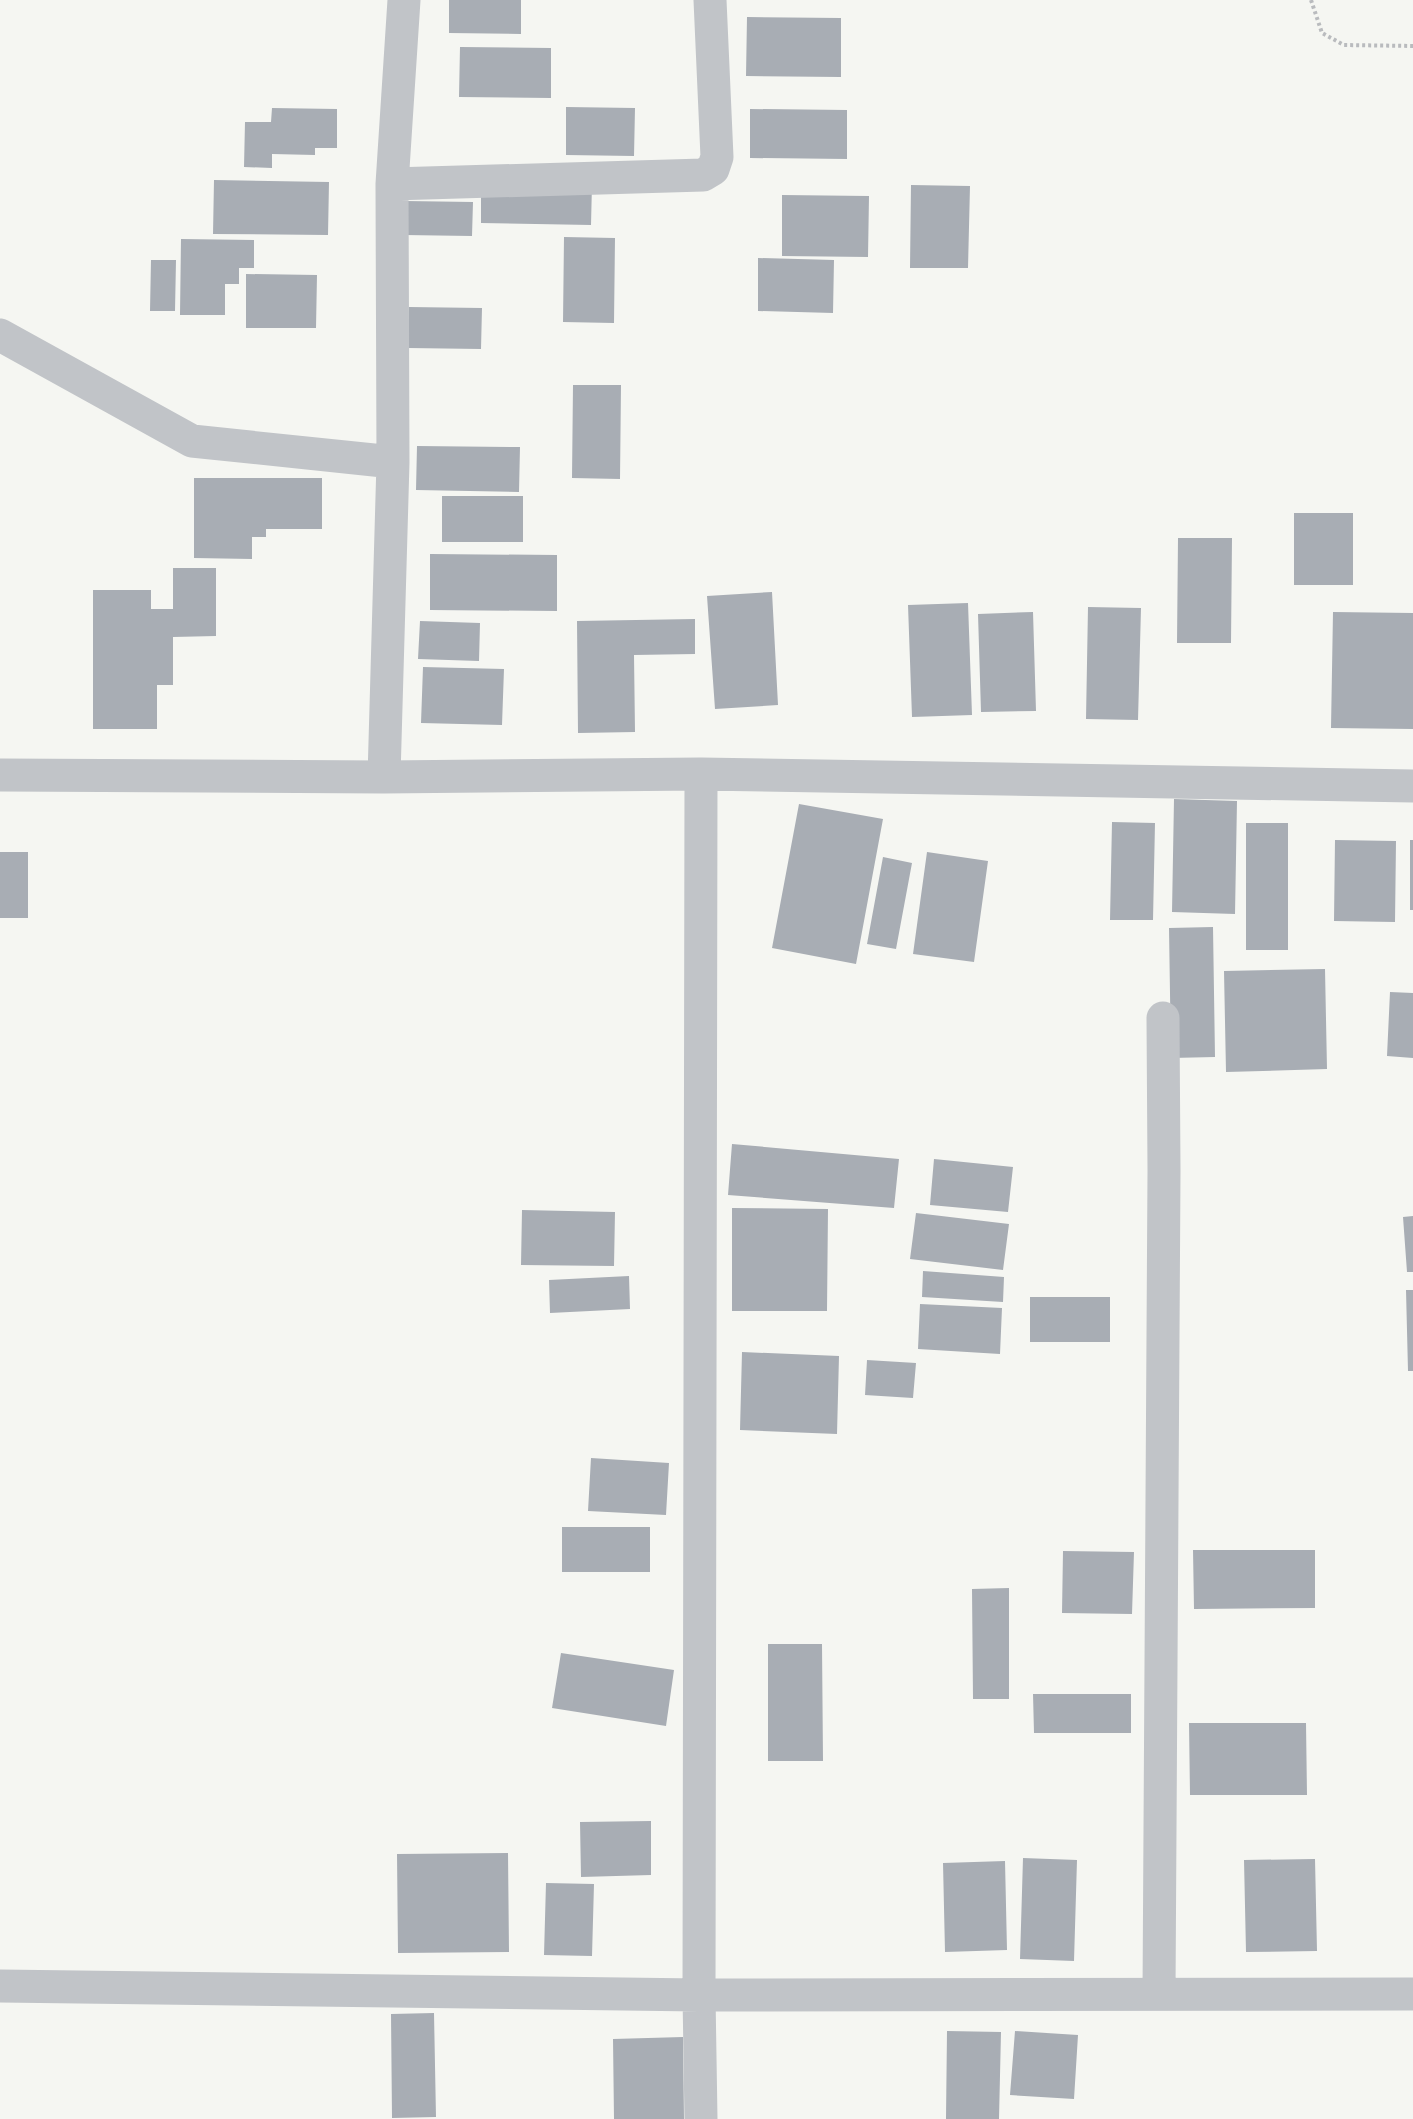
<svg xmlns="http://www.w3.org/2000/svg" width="1413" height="2119" viewBox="0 0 1413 2119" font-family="'DM Sans',sans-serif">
	<rect width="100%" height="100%" fill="#f5f6f2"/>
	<path fill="#a8adb4" d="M449,0H521V34L449,33Z
		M747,17L841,18V77L746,76Z
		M460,47L551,48V98L459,97Z
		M566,107L635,108L634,156L566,155Z
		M272,108L337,109V148H315V155L272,154V168L244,167L245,122H271Z
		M750,109L847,110V159L750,158Z
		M214,180L329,182L328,235L213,234Z
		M481,182L592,184L591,225L481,223Z
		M911,185L970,186L968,268H910Z
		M782,195L869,196L868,257L782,256Z
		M405,201L473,202L472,236L404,235Z
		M564,237L615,238L614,323L563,322Z
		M181,239L254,240V268H239V284H225V315H180Z
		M758,258L834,260L833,313L758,311Z
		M151,260H176L175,311H150Z
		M246,274L317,275L316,328H246Z
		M409,307L482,308L481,349L408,348Z
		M573,385H621L620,479L572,478Z
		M417,446L520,447L519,492L416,490Z
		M194,478H322V529H266V537H252V559L194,558Z
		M442,496H523V542H442Z
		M1294,513H1353V585H1294Z
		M1178,538H1232L1231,643H1177Z
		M430,554L557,555V611L430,610Z
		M173,568H216V636L173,637V685H157V729H93V590H151V609H173Z
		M772,592L778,705L715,709L707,596Z
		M968,603L972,715L912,717L908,605Z
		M1088,607L1141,608L1138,720L1086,719Z
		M1033,612L1036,711L981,712L978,614Z
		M1333,612L1413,613V729L1331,728Z
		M695,619V654L634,655L635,732L578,733L577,621Z
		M420,621L480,623L479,661L418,659Z
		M423,667L504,669L502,725L421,723Z
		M1174,799L1237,801L1235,914L1172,912Z
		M799,804L883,819L856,964L772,948Z
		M1112,822L1155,823L1153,920H1110Z
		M1246,823H1288V950H1246Z
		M1335,840L1396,841L1395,922L1334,921Z
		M1410,840H1413V910H1410Z
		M0,852H28V918H0Z
		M927,852L988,861L974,962L913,954Z
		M883,857L912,863L896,949L867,944Z
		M1213,927L1215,1057L1171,1058L1169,928Z
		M1325,969L1327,1069L1226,1072L1224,971Z
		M1390,992L1413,993V1058L1387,1056Z
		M732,1144L899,1159L894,1208L728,1195Z
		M934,1159L1013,1167L1008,1212L930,1205Z
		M732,1208L828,1209L827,1311H732Z
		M522,1210L615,1212L614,1266L521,1265Z
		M916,1213L1009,1224L1003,1270L910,1259Z
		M1413,1216V1272H1407L1403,1217Z
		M923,1271L1004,1277L1003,1302L922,1297Z
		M629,1276L630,1309L550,1313L549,1280Z
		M1406,1290H1413V1371H1408Z
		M1030,1297H1110V1342H1030Z
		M920,1304L1002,1308L1000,1354L918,1349Z
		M742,1352L839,1356L837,1434L740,1430Z
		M867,1360L916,1363L913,1398L865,1395Z
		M591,1458L669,1463L666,1515L588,1511Z
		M562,1527H650V1572H562Z
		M1193,1550H1315V1608L1194,1609Z
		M1063,1551L1134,1552L1132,1614L1062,1613Z
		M1009,1588V1699H973L972,1589Z
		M768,1644H822L823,1761H768Z
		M561,1653L674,1670L666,1726L552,1708Z
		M1033,1694H1131V1733H1034Z
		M1189,1723H1306L1307,1795H1190Z
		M651,1821V1875L581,1877L580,1822Z
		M508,1853L509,1952L398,1953L397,1854Z
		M1023,1858L1077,1860L1074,1961L1020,1959Z
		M1315,1859L1317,1951L1246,1952L1244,1860Z
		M1005,1861L1007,1950L945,1952L943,1863Z
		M546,1883L594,1884L592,1956L544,1955Z
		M434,2013L436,2117L392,2118L391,2014Z
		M947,2031L1001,2032L999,2119H946Z
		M1015,2031L1078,2035L1074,2099L1010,2095Z
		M683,2037L684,2119H614L613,2039Z"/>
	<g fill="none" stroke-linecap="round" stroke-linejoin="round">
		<path stroke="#b9bbbe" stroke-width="4" stroke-dasharray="3 3" stroke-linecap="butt" d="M1311,0L1322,33L1344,45L1413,46"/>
		<path stroke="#c1c4c8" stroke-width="33" d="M392,184L703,175L713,169L717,157L710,0
			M0,335L192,441L393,462
			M0,775L384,777L701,774L1413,786
			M384,777L393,462L392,184L404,0
			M0,1986L699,1995L1413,1994
			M1159,1994L1164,1171L1163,1018
			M701,2119L699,1995L701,774"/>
	</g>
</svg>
